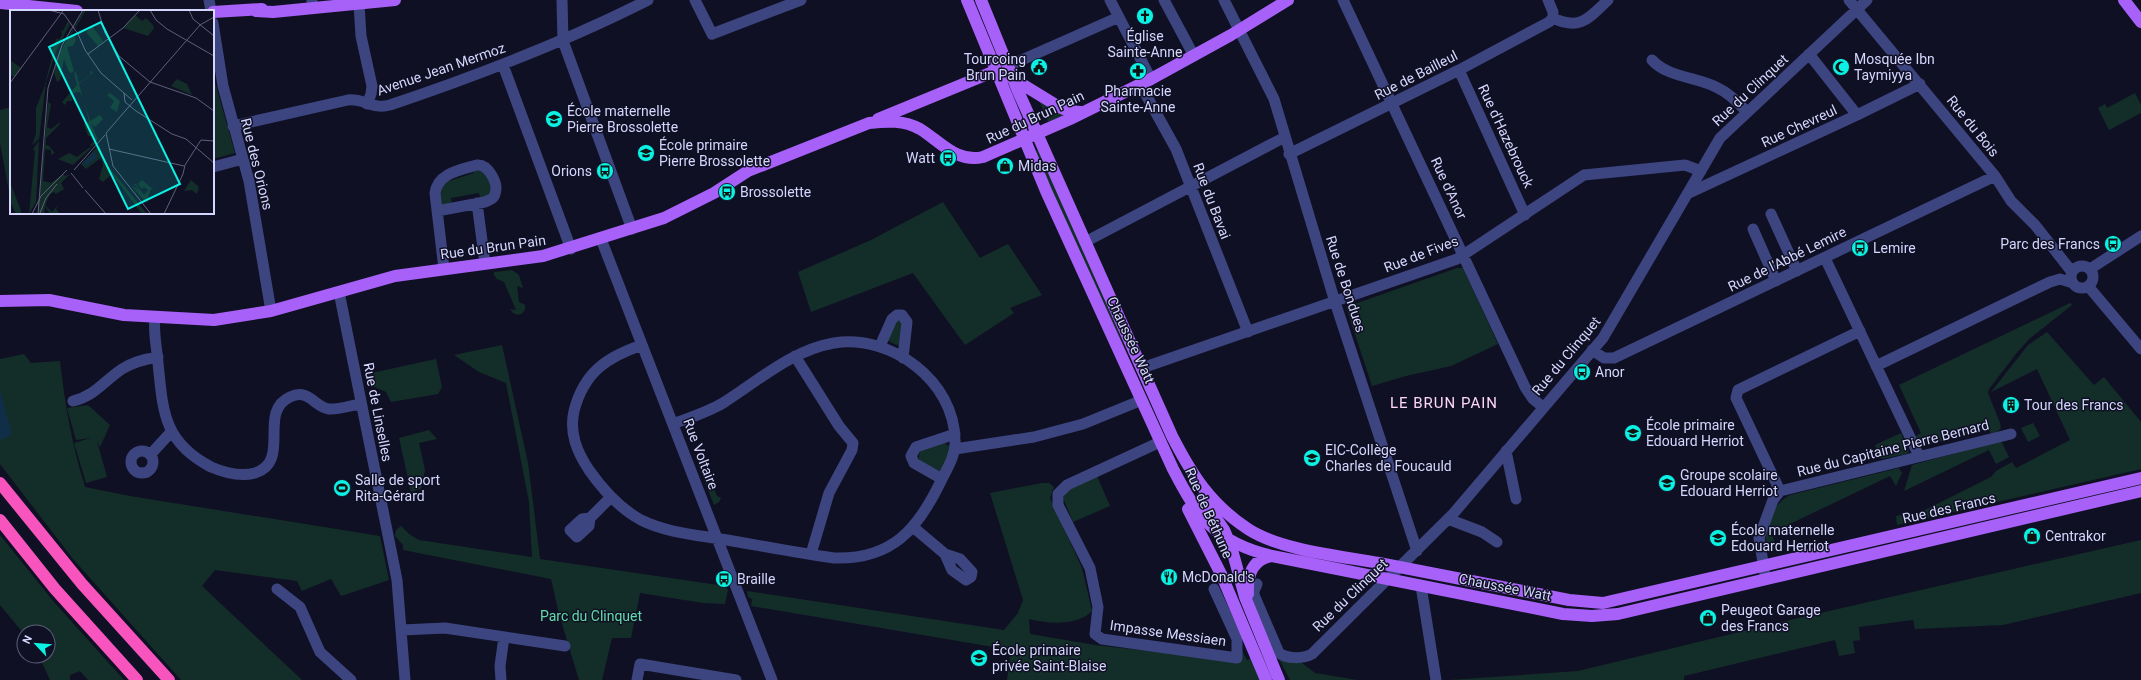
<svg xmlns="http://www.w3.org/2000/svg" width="2141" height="680" viewBox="0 0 2141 680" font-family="Roboto,sans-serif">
	<rect width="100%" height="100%" fill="#101024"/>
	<path fill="#132e28" d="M213,75L235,153L213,159Z
		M2135,93L2141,105V113L2109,130L2098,108L2105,104L2107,108Z
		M1038,98L1063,114L1064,116L1048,122Z
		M11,107V202L0,143V110Z
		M1038,150L1102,290L1128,356L1126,357L1033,152Z
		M473,170L485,171L492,187L489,196L480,199L479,193L451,198L452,204L443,206L440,203L439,190L445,179L449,181L474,173Z
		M943,202L980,258L1008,244L1042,295L1010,308L1014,313L965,345L913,273L811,312L798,272L871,240Z
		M1457,268H1463L1498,344L1451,366L1406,376L1372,386L1346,307Z
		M512,270L519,275L523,288L517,286L519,302L525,305V309C523,315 518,316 513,313L510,309L516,310L504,282L497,279L494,275V272Z
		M2070,303L2072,305L2029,339L2015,355L1989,389L1988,393L2000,423L2001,428L1998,431L1991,434L1989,429L1922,446L1918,443L1916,436L1921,433L1899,385Z
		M903,320L901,346H899L886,340L892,322Z
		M2047,332L2094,385L2104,377L2141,422V469L1897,525L1896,516L1923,511L1991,477L1996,471L2012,462L2016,468L2070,440L2037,369L1991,392L2028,345Z
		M502,345L528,463L540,559L725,586L728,590L725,604L703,603L640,593L631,638H612L602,680H579L559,614L551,579L403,550V545L395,536L396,530L401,526L409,534L419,540L532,557L529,502L506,383L479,372L454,355Z
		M24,354L31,363L60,361C65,405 72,445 85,487L130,496L380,536L389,580L341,596L331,579L302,591L297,581L215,570L202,586L302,680H181L73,559L0,464V359Z
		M436,359L442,387L438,394L391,402L386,392L370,385L367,374Z
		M88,405L110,425L100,447L97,441L107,477L86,483L74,443L91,438L76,440L67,408Z
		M2033,423L2040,436L2028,442L2021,428Z
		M429,430L437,439L419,443L425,470L421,489L411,492L399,438Z
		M1901,433L1909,452L1906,454L1881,459L1875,445Z
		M2001,441L2009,457L1996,464L1989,450L1904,491L1912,465Z
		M945,443L951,448L941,472L937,473L918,461L920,451Z
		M703,462L707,463L705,467L717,496L721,498L719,502L714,505L698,464Z
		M1899,468L1902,473L1896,486L1890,476L1771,533L1778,549L1766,552C1764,530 1770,505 1790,495Z
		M1097,476L1110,506L1073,522L1063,498L1069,488Z
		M1042,483H1049L1054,487L1050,498L1082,568L1092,611C1078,626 1048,624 1029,619L1030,634L1095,645L1238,661L1241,649L1247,660L1252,658L1260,680H1007L1011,650L751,606L752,599L748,597L747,591L1004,630L1018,613L1023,600L990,493Z
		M0,535L54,602L124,680H88L80,671L70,675V680H50L39,656H48V632H24V634L0,605Z
		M2141,540V593L2003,625L1915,629L1913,620L1859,627L1860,640L1853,641L1855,653L1839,656L1835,640L1684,676V680H1450L1578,671L1781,622Z
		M1278,657L1302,663L1315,673L1357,680H1290Z"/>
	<path fill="#102e47" d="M0,390L12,434L2,440L0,438Z"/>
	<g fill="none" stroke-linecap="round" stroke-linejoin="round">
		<path stroke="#3d4581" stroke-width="11" d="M209,0L211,11
			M312,0V2
			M562,0L563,41L632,229
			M695,0L712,34L801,0
			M1110,0L1151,79
			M1164,0L1194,56
			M1224,0L1274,99L1335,302L1417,551
			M1343,0L1525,387L1533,399L1543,407
			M1548,0L1553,12V18
			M1849,0L1995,176L2011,201L2035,225L2072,272
			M359,4L361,36L372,86L371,94L367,104
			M1553,18C1580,31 1589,18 1608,0
			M213,23L223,86L249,181L271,311
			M1809,54L1857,115
			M1652,60C1667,77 1696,77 1716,87C1729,93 1737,102 1747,112
			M503,65L571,249
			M1008,66L1119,17
			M1459,70L1525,215
			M1140,84L1176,149L1248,332
			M233,126L348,100C364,98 372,110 390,105C479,75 565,42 648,0
			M1289,154L1459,70L1549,22L1553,18
			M213,167L243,159
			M1689,193L1857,115L1920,84
			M477,203L485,263
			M437,211L485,202C489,200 494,199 495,194C499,183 488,164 477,165C460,170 438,173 435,193L444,269
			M1771,214L1797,271
			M1753,229L1776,281
			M601,239L772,680
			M1085,242L1285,137
			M1825,258L1919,456
			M2071 277a11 11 0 1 1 22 0a11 11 0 1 1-22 0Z
			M2090,269L2141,236
			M2088,286L2141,349
			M339,292L397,580L405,680
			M155,318C153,333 157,348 158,363C163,411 163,442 211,467C225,473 240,477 255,473C292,461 257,412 290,397C309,388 314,407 329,409C338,410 352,405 361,404
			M642,345C607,357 584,372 574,411C569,433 577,452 589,470C603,490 619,508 641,520C667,533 698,535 727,540C762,546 798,553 834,558C892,560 918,529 941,481C947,469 956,455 955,441C955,381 891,334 834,343C792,350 758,381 723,403C708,412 689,418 673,424
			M880,346L892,319L897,315H902L907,322L903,358
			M1592,350L1604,358H1614L1995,176
			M795,356L839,426L853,443L852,450L829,493L811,554
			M1876,366L2050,282L2060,279L2073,283
			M1142,368L1457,259L1584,175L1685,165L1701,171
			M73,401C96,395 104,381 122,369C133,362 145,359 158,357
			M1160,442L1067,485L1058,494V505L1090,568L1098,607L1095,634L1102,639L1237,658V639L1214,589
			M955,449L1034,437L1083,424L1142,400
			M1506,451L1516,499
			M131 462a11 11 0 1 1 22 0a11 11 0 1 1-22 0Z
			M150,455L172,431
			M942,479L914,463L911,456L916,447L955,434
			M1780,491L1736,398L1738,390L1860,331
			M590,518L589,526L577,537L570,530L582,519L590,518L611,497
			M1448,519L1482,532L1497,542
			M913,527L945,554L952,570L966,580L971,577L972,572L960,559L945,554
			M1765,575L1759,538L1773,500L1780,491L2011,434
			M1257,584L1254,591V595L1279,653C1287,659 1303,659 1312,654L1453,514L1603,338L1720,138L1867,0
			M1421,586L1436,680
			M277,589L300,607L320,652L351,680
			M402,630L445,628L565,646
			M501,680L500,666L504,637
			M637,680L640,664L736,680"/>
		<path stroke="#a761f8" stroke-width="12" d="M967,0L1046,191L1173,469C1199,519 1215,542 1272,556L1563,614L1592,616L1618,614L2141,491
			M981,0L1018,91L1172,436C1192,475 1210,504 1248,529C1280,550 1340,556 1379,563C1442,575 1506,588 1569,600L1603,603L2141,478
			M2124,0L2141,22
			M0,3L77,11
			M256,11L273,12L395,0
			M213,12L262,9
			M1012,78L1061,108L1069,111L1081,112
			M878,119L995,71
			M0,301L49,300L124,315L214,320L271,311L395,276L543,256L664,218L714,193L748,171L869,123C887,121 904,120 920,129C941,142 956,163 983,157L1070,119L1151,79L1231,35L1288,0
			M1202,498L1224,530L1231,546L1245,597L1279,680
			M1188,509L1222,576L1266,680
			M1248,594C1247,576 1252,559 1272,556"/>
		<path stroke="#f755bd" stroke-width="12" d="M0,483L82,584L169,680
			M0,520L55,589L137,680"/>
	</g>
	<defs>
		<g id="church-disc" transform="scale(0.9)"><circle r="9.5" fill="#0bf2e5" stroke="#101024"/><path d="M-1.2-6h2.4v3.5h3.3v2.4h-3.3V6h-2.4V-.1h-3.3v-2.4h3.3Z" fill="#111"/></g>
		<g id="civic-disc" transform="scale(0.9)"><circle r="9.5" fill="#0bf2e5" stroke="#101024"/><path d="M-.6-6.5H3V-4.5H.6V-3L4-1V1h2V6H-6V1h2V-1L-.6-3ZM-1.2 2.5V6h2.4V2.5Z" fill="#111"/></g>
		<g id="mosque-disc" transform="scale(0.9)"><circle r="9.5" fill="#0bf2e5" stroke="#101024"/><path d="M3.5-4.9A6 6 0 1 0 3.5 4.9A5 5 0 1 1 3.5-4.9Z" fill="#111"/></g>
		<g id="pharmacy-disc" transform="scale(0.9)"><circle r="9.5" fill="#0bf2e5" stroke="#101024"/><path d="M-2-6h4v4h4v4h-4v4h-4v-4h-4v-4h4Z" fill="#111"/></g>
		<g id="school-disc" transform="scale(0.9)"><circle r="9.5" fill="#0bf2e5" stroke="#101024"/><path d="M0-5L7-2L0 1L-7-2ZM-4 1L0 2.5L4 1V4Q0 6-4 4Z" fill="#111"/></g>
		<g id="bus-disc" transform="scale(0.9)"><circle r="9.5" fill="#0bf2e5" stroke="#101024"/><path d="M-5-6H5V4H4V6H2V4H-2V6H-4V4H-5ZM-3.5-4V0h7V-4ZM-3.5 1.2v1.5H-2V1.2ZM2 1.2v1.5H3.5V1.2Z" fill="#111"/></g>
		<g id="shop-disc" transform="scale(0.9)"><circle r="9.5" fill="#0bf2e5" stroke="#101024"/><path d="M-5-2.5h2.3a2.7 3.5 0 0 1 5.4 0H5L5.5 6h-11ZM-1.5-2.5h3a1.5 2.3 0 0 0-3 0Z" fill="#111"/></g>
		<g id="building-disc" transform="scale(0.9)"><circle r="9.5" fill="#0bf2e5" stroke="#101024"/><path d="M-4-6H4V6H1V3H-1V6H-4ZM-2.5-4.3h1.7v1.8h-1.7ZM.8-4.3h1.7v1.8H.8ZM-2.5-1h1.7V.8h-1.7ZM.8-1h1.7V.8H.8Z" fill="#111"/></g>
		<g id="stadium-disc" transform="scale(0.9)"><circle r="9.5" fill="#0bf2e5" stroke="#101024"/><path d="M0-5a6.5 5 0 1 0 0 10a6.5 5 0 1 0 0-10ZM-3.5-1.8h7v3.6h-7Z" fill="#111"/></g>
		<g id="restaurant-disc" transform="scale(0.9)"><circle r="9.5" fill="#0bf2e5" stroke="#101024"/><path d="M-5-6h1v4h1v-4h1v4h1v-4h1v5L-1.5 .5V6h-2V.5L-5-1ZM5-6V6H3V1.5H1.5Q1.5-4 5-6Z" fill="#111"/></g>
	</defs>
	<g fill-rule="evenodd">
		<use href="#church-disc" x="1145" y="16"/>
		<use href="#civic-disc" x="1039" y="67"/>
		<use href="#mosque-disc" x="1841" y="67"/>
		<use href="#pharmacy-disc" x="1138" y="71"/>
		<use href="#school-disc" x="554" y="119"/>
		<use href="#school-disc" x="646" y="153"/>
		<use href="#bus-disc" x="948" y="158"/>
		<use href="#shop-disc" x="1005" y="166"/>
		<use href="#bus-disc" x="605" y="171"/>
		<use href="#bus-disc" x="727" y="192"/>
		<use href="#bus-disc" x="2113" y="244"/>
		<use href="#bus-disc" x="1860" y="248"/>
		<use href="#bus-disc" x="1582" y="372"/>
		<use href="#building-disc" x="2011" y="405"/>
		<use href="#school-disc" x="1633" y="433"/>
		<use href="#school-disc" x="1312" y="458"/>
		<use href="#school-disc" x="1667" y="483"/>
		<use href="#stadium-disc" x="342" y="488"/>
		<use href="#shop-disc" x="2032" y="536"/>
		<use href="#school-disc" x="1718" y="538"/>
		<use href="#restaurant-disc" x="1169" y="577"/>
		<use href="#bus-disc" x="724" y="579"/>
		<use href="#shop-disc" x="1708" y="618"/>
		<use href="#school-disc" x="979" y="658"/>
	</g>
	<g text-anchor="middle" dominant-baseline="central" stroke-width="3" stroke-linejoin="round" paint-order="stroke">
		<g font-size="14" fill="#d4d6fd" stroke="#101024" text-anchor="start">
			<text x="1145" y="36" text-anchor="middle">Église<tspan x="1145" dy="16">Sainte-Anne</tspan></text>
			<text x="1026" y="59" text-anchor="end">Tourcoing<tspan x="1026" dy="16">Brun Pain</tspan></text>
			<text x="1854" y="59">Mosquée Ibn<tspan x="1854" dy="16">Taymiyya</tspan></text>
			<text x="1138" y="91" text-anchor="middle">Pharmacie<tspan x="1138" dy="16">Sainte-Anne</tspan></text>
			<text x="567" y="111">École maternelle<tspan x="567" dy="16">Pierre Brossolette</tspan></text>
			<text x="659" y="145">École primaire<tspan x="659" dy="16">Pierre Brossolette</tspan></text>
			<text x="935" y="158" text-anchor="end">Watt</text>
			<text x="1018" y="166">Midas</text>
			<text x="592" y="171" text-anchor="end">Orions</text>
			<text x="740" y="192">Brossolette</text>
			<text x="2100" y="244" text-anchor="end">Parc des Francs</text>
			<text x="1873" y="248">Lemire</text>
			<text x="1595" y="372">Anor</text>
			<text x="2024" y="405">Tour des Francs</text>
			<text x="1646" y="425">École primaire<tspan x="1646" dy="16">Edouard Herriot</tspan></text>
			<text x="1325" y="450">EIC-Collège<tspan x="1325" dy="16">Charles de Foucauld</tspan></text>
			<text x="1680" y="475">Groupe scolaire<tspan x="1680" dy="16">Edouard Herriot</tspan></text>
			<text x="355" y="480">Salle de sport<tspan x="355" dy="16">Rita-Gérard</tspan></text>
			<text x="1731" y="530">École maternelle<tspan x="1731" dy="16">Edouard Herriot</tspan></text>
			<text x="2045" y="536">Centrakor</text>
			<text x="1182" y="577">McDonald's</text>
			<text x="737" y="579">Braille</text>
			<text x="1721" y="610">Peugeot Garage<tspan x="1721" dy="16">des Francs</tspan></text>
			<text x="992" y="650">École primaire<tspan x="992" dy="16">privée Saint-Blaise</tspan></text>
		</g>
		<g font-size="14" fill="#d4d6fd" stroke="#101024">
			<text transform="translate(441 69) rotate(-19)">Avenue Jean Mermoz</text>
			<text transform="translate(1416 75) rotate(-27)">Rue de Bailleul</text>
			<text transform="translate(1750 90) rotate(-43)">Rue du Clinquet</text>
			<text transform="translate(1035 117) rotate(-25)">Rue du Brun Pain</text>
			<text transform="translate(1799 126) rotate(-25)">Rue Chevreul</text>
			<text transform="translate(1973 126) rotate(51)">Rue du Bois</text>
			<text transform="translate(1506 136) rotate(65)">Rue d'Hazebrouck</text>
			<text transform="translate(257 164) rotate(76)">Rue des Orions</text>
			<text transform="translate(1449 188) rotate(65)">Rue d'Anor</text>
			<text transform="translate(1212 201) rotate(69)">Rue du Bavai</text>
			<text transform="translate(493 247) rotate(-8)">Rue du Brun Pain</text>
			<text transform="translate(1421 254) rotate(-21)">Rue de Fives</text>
			<text transform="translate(1787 259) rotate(-26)">Rue de l'Abbé Lemire</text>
			<text transform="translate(1346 284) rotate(72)">Rue de Bondues</text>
			<text transform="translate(1131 340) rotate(65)">Chaussée Watt</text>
			<text transform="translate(1566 356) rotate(-50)">Rue du Clinquet</text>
			<text transform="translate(378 412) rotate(79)">Rue de Linselles</text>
			<text transform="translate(1893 448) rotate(-14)">Rue du Capitaine Pierre Bernard</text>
			<text transform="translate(701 454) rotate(69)">Rue Voltaire</text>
			<text transform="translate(1949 508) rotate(-13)">Rue des Francs</text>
			<text transform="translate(1209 513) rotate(66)">Rue de Béthune</text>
			<text transform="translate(1505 587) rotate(11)">Chaussée Watt</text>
			<text transform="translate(1350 595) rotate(-44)">Rue du Clinquet</text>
			<text transform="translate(1168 633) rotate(8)">Impasse Messiaen</text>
		</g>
		<g font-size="14" fill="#63daaa" stroke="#101024">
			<text x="591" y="616">Parc du Clinquet</text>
		</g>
		<g font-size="15" letter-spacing="1" fill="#fdd6f5" stroke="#101024">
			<text x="1444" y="403">LE BRUN PAIN</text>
		</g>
	</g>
	<g transform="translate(10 10)">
		<rect width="204" height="204" fill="#101024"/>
		<path d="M74,0H76L61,25L64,24L66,30L63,36L57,37L64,61L61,63L58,60L54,49L50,70L47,72L44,63L47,47ZM125,5L132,11L136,8L143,15L144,18L138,26L113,18ZM58,11L60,14L47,39L36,72L29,129L22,135L26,124V98L34,78L43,43L41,41L47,28L49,30L52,25L51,19L53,21ZM82,16L93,31L88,36L76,22ZM0,50L11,58L4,67L0,65ZM81,60L83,63L69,74L73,89L70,82L61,83L62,91H57L55,95L52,92L67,75L64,63L66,62L69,73L80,65ZM167,69L177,74L182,85L161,76ZM100,83L110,91L107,102L100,98L104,91L97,85ZM74,90L80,111L90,105L93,109L85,117L81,113L88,130L82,137L80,135L84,131L83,126H78L74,114L79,112ZM38,92L41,94L37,117L41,119L49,113L48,110L50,114L36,128V136L38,135L45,143L41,145V140L35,139L33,171L41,173L53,164L55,166L60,164L51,173L54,179L46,184L44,182L40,184L35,195L42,202L49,194L46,199L50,204H40L35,196L34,204H28ZM29,131L26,192L19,204L25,141L23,139ZM89,135L98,156L137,204H132L102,164L93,172L89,169L93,155L91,148L76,159L71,154ZM80,137L81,138L63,155L48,149L59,143L67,147ZM132,170L144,180L141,179L136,193L121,175L129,180L124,174H126L134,185L138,180L134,177L132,179L128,174ZM181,170L189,177L187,184L182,180L174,181ZM0,172L11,201V204H6L0,191Z" fill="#132e28"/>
		<path d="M84,142L88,147L75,156L73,153Z" fill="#102e47"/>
		<path fill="none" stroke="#5e5f7b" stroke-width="1" d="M39,0L54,4L68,24L75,40L91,63L122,90M88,0L95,23L109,46L140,72L186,88L204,101M140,0L146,10L157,19L204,46M179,0L183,9L204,26M78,44L113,18L130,0M0,73L53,1M114,83L115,92L126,101L162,124L176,129L204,153M99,139L174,156M64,160L95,125M61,163L73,178M75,180L96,204M30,203L36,188L47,174M22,204L31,186L57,160M28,204L38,78L52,35L73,0M141,204L103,156L96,123L190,15L204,7M154,204L173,164L175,155L191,130L204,131"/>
		<path fill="#0bf2e5" fill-opacity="0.15" stroke="#0bf2e5" stroke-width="2" d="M91,12L170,174L118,199L39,37Z"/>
		<rect width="204" height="204" fill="none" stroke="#d4d6fd" stroke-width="2"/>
	</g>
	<g transform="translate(36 644) rotate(296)"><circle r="19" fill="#101024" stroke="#5e5f7b"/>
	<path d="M0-3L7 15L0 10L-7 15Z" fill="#0bf2e5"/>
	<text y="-6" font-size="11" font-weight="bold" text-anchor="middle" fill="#d4d6fd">N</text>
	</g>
</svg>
